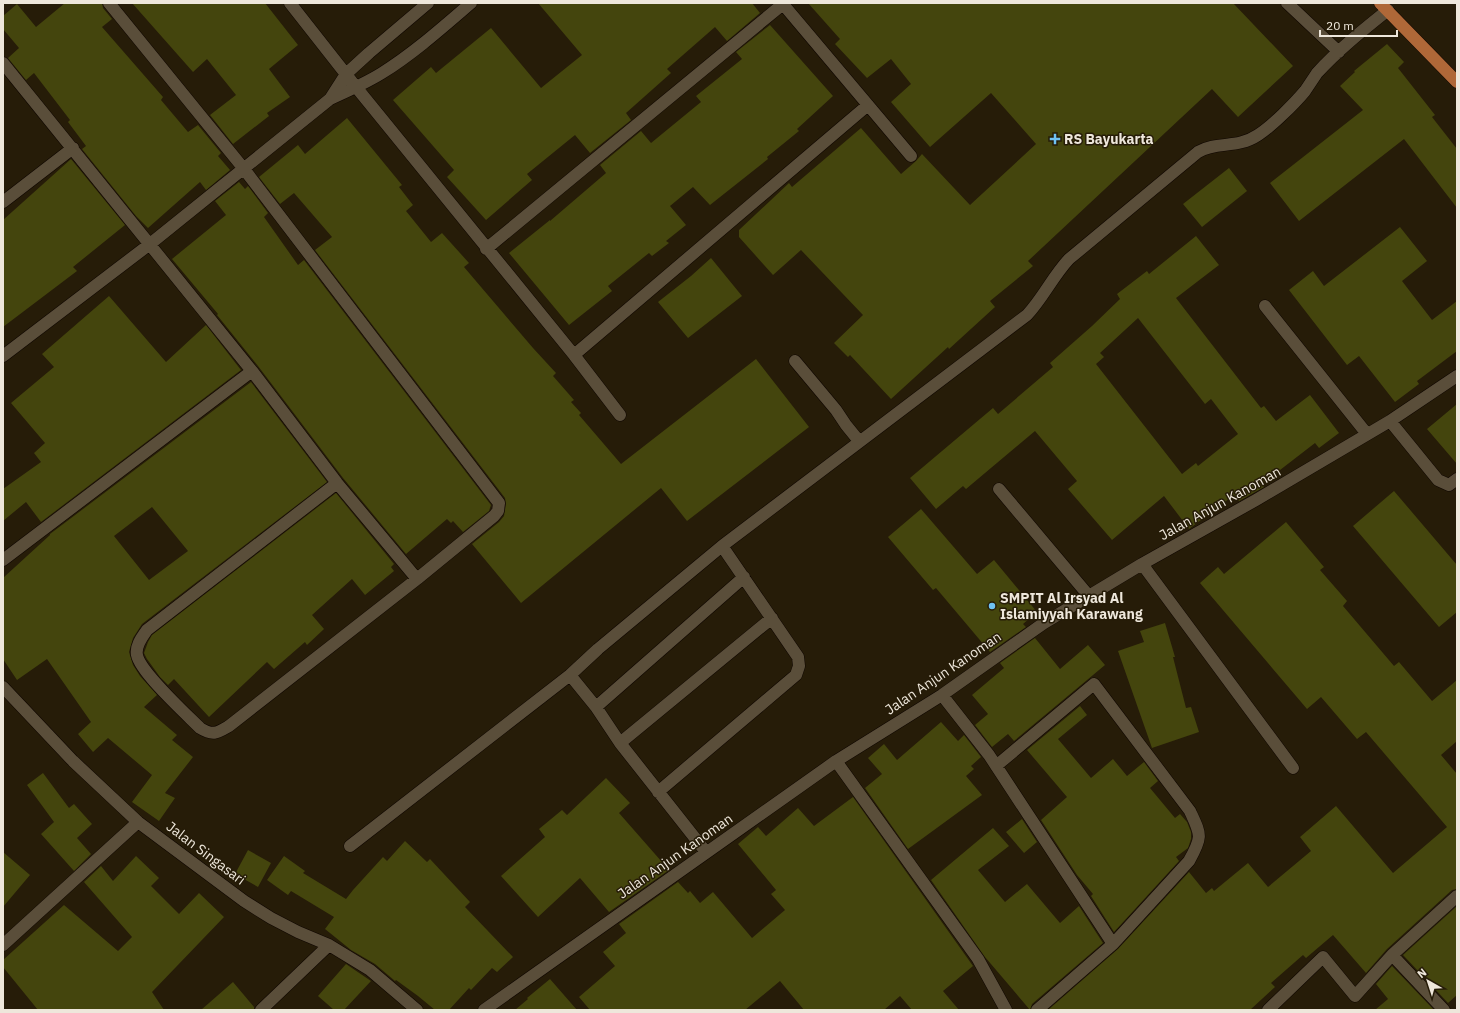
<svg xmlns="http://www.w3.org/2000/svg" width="1460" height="1013" viewBox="0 0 1460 1013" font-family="'IBM Plex Sans',sans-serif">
	<rect width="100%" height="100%" fill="#261c08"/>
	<path fill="#44450d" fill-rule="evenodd" d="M65,3H102L103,8L112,19L102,27L163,97L161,100L188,132L198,125L221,153L218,156L230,170L206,190L200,182L148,228L136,216L82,149L86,146L68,122L70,120L34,73L26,80L8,58L19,48L3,29V16L17,4L36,27Z
		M132,3H265L298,45L269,69L290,97L267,113L269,116L233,144L210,115L236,95L207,59L193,72Z
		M538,3H752L760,13L727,41L715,27L667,69L671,73L626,113L631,120L590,153L575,135L527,174L532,180L486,220L447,177L454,170L393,100L431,67L436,73L491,28L541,88L582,55Z
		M808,3H1233L1293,66L1238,117L1212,89L1028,261L1033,266L990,301L995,307L949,349L948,347L891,399L850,355L848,357L834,343L863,315L801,250L773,275L739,237V230L789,183L792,187L861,128L901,174L916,161L922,154L970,205L1036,144L991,93L930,147L891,102L911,84L891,59L867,78L835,44L840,39Z
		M770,25L833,96L797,129L799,131L767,157L768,159L710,205L693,187L670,206L686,225L666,241L669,243L652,256L649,253L608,286L612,291L569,325L509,253L550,220V221L606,173L600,165L641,131L651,143L701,102L696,96L742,59L736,52Z
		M1387,44L1404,62L1398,68L1435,115L1432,117L1457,149V208L1404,139L1299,221L1270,183L1363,110L1340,86L1355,72L1354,71Z
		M347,118L402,185L399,187L413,205L406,211L431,242L442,233L469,263L464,267L533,348L556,373L553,376L574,400L571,402L581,413L579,415L621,464L756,359L809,427L687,521L661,488L521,603L472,544L499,522L504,516L506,504L505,498L315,250L332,237L294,193L280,204L259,177L298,145L305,154Z
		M71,159L125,225L73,267L77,271L3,327V220Z
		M1229,168L1247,191L1202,227L1183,204Z
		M239,182L245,189L248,186L268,213L264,217L298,265L304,260L491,505L489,511L463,532L453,521L451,523L447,519L406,554L343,478L258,366L217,315L218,314L172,259L226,215L215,201Z
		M1400,227L1427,261L1402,281L1432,320L1457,301V351L1417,381L1419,384L1395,402L1359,356L1347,365L1289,290L1313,271L1324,286Z
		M1196,236L1219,265L1176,298L1261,408L1264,406L1276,421L1310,395L1339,433L1319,448L1315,443L1262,484L1264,487L1239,501L1234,495L1189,529L1164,496L1112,540L1068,489L1077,481L1035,431L966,489L963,486L936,509L910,478L993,408L998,414L1053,367L1050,363L1092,326L1120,299L1117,294L1147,271L1149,274ZM1138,318L1205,404L1211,399L1238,434L1198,466L1196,463L1182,474L1096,364L1104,357L1100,353Z
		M711,258L742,296L688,338L658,302L691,276Z
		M109,296L166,362L206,325L241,370L41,522L26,502L3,521V489L41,462L34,453L45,443L11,403L54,367L42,354Z
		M251,382L327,482L142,624L133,638L129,652L133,665L140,676L157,695L144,707L177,735L172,740L193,757L165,793L175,798L159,821L132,802L152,775L108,738L93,752L78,734L91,722L47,659L17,680L3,659V578L50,535V534ZM152,507L188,551L149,580L114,536Z
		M1457,404V464L1427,429Z
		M1394,491L1457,565V612L1439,627L1353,526Z
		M336,493L394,564L391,567L394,571L365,595L352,579L312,615L324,629L307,645L305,642L274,669L267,662L209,717L174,679L168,685L160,677L147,659L144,653L148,642L152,635Z
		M921,509L977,574L994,560L1037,612L1023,624L1026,627L990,652L936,588L933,590L888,537Z
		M1286,522L1324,567L1320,570L1347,601L1343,606L1394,666L1399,662L1432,701L1457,680V741L1441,755L1457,774V889L1452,890L1387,949L1366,973L1333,935L1306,958L1303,955L1271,983L1275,987L1250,1010H1048L1118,949L1189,872L1206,893L1212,888L1214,891L1248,863L1268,887L1311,851L1300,837L1336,806L1393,873L1447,827L1366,732L1357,739L1321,697L1307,709L1200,583L1218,567L1224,574Z
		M1165,623L1175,657H1173L1186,708L1191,707L1199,732L1152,748L1118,651L1144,642L1140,631Z
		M1035,638L1060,669L1088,645L1105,665L1014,741L1008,734L992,747L975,725L988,714L972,695L1004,668L1000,663Z
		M1080,706L1087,715L1058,739L1091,778L1113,759L1127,776L1144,762L1158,781L1150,788L1175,818L1180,814L1187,822L1191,832V839L1188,848L1176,857L1179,861L1114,932L1091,896L1093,894L1077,875L1041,820L1067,797L1027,750Z
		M941,722L958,741L964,735L981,757L971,766L974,769L966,776L982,795L908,849L865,788L882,774L868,758L884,744L897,760Z
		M43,773L69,808L74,804L92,824L77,838L91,854L74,871L41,834L54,822L27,785Z
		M606,778L630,803L619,813L669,870L609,912L580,878L538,917L501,876L545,837L539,829L562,810L567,815Z
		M853,797L973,966L943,991L959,1010H912L900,996L884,1010H804L780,981L745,1010H590L579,997L615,966L603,952L626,933L619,924L678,882L688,893L690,891L700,903L713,892L752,938L785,910L771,894L776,890L738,844L758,827L766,836L798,808L814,826Z
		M1022,819L1037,842L1024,853L1006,832Z
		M993,828L1009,846L978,870L1005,902L1027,884L1060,923L1079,906L1103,943L1032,1004L1030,1010L985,957L931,880Z
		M405,841L427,862L430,859L470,902L465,907L513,957L497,972L492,968L471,990L469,988L449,1010H435L418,996L396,980L395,981L375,964L351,950L325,929L334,917L291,891L288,895L267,880L284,856L305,871L303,873L346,899L353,890L383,857L387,861Z
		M248,850L271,863L258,887L235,874Z
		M3,852L30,875L3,907Z
		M136,856L159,878L151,886L179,914L199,893L224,917L152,992L164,1010H38L3,967V960L64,905L118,951L132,937L84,882L101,866L113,881Z
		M1457,906V995L1448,1003L1403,955Z
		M346,964L371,981L344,1010H334L318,996Z
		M1392,966L1434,1010H1375L1388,999L1376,984Z
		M550,979L577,1010H515L528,999L527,998Z
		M233,982L254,1007V1010H201Z"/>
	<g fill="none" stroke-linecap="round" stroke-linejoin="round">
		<g stroke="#0f0600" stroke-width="13">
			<path id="minor" d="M109,3L244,169L499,503L498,511L494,516L417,579L229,726C217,733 213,736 200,728C186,714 140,672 137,655C135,646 142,637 147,630L337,483
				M290,3L356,87L574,355L620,415
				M782,3L911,156
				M1287,3L1339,52
				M3,63L252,371L337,483L417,579
				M330,99L346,74L369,53L428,3
				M3,202L73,148
				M486,249L783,4
				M1265,306L1367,434
				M574,355L868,105
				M3,356L150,244L330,99C348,91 366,83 382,73C414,53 443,27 471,3
				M795,361L836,410L846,425L859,441
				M1390,421L1438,480L1449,485L1457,479
				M999,489L1089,596
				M3,560L252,371
				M1142,564L1293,768
				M570,675L596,707L620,743L706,852
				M3,687L73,761L138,822L244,901L271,918L298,932L329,945L370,970L417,1010
				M942,695L989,755L1113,944
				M596,707L744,577
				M620,743L772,618
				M836,761L978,959L1006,1010
				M996,766L1094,684L1190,811C1201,835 1203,836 1189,861L1113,944L1037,1010
				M658,792L796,675L799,666L798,657L722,546
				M350,846L570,675L598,649L722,546L1027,315C1043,298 1053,276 1069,259L1198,152C1217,141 1237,149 1258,135C1272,126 1294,104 1305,91C1309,85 1313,79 1317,73C1338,50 1363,30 1388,10
				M3,945L138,822
				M1392,955L1457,896
				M261,1010L329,945
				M484,1010L836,761L942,695L1044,623L1142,564L1256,500L1390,421L1457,376
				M1268,1010L1323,957L1355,996L1392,955L1444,1010"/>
		</g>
		<g stroke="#0f0600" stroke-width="13">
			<path id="major" d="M1380,3L1457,82"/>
		</g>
		<use href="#minor" stroke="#5a4e3a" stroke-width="12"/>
		<use href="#major" stroke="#af6838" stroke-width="12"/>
	</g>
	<g fill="#6fc2f4" stroke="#261c08" stroke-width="1.5">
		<path d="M1053 133h4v4h4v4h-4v4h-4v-4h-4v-4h4z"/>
		<circle cx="992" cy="606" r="4"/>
	</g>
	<g text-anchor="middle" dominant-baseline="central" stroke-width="3" stroke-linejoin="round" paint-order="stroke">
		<g font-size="14" font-weight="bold" fill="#eee7db" stroke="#261c08" text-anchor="start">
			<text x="1064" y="139">RS Bayukarta</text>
			<text x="1000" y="598">SMPIT Al Irsyad Al<tspan x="1000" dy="16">Islamiyyah Karawang</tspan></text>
		</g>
		<g font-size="14" fill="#eee7db" stroke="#261c08">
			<text transform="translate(1220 503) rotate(-29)">Jalan Anjun Kanoman</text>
			<text transform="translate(943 673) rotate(-34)">Jalan Anjun Kanoman</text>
			<text transform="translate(206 853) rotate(37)">Jalan Singasari</text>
			<text transform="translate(675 856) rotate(-35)">Jalan Anjun Kanoman</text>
		</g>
	</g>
	<rect width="1460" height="1013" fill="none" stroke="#eee7db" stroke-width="8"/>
	<g transform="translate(1428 981) rotate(321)" stroke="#261c08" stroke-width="3" paint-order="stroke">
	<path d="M0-3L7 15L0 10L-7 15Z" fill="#eee7db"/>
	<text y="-6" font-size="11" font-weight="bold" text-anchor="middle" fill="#eee7db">N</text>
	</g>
	<path d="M1320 30v6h77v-6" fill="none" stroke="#eee7db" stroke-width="2"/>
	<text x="1326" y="30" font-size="12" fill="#eee7db" stroke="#261c08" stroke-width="3" paint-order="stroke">20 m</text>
</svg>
